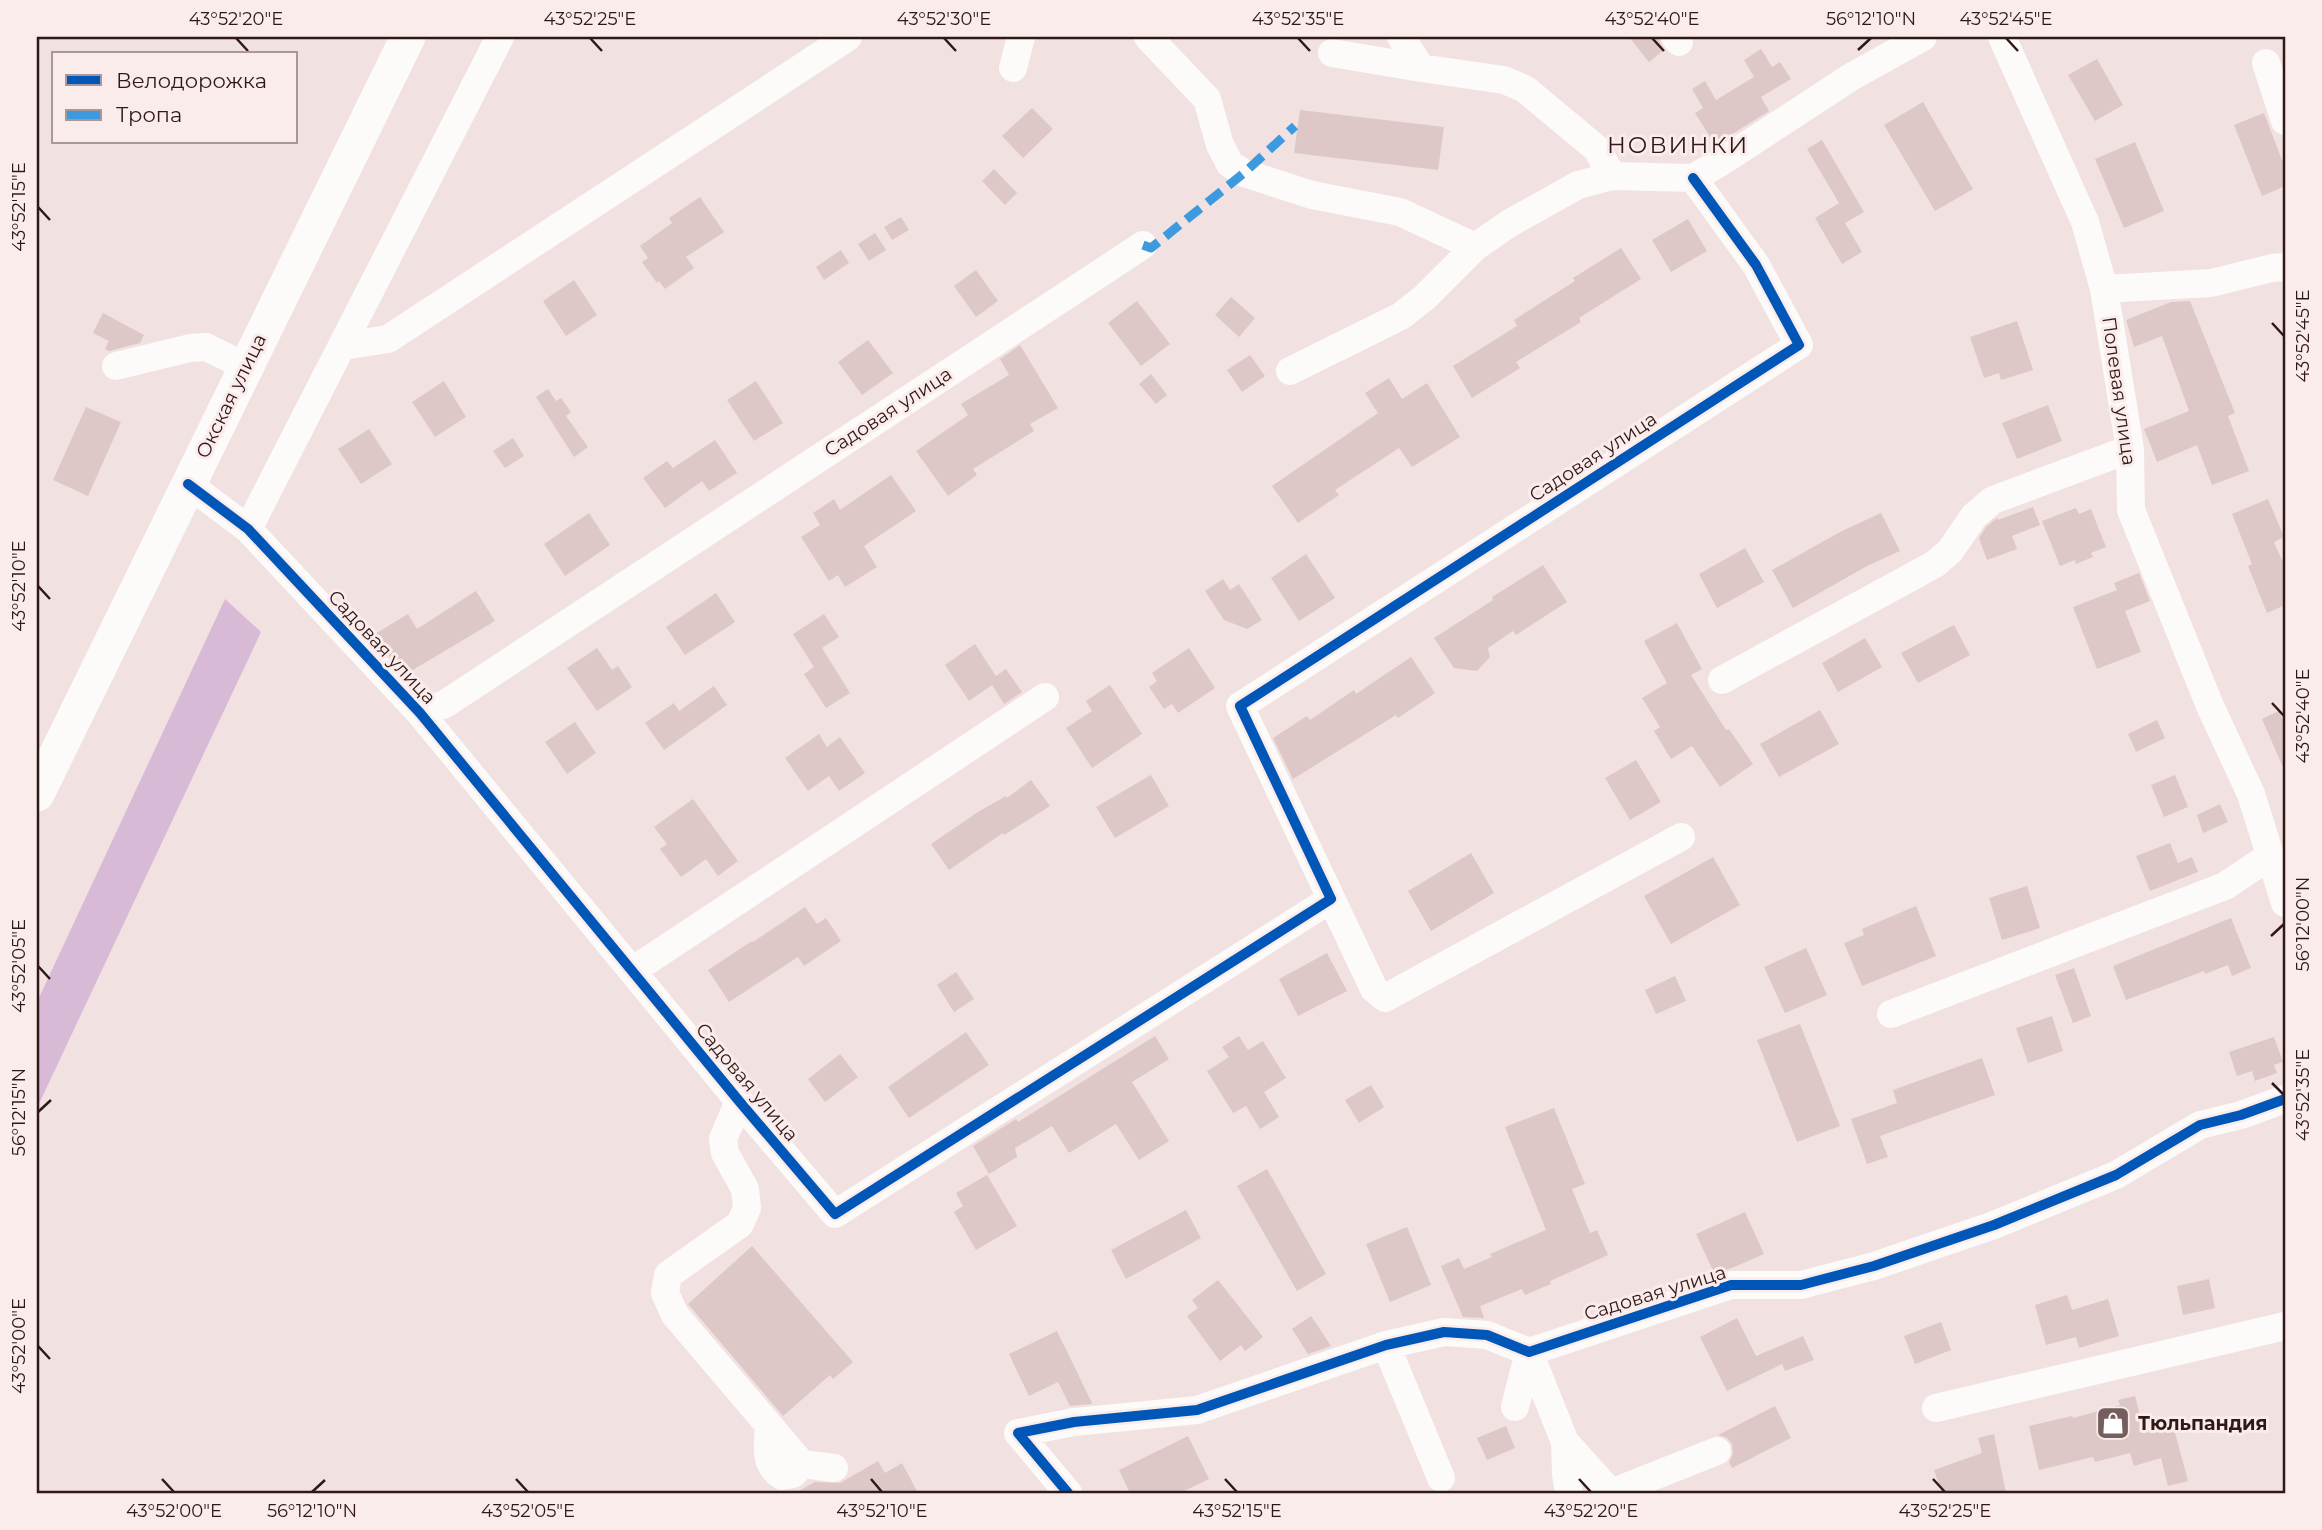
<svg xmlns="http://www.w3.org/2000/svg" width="2322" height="1530" viewBox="0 0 2322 1530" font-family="Montserrat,sans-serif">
	<rect width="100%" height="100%" fill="#f1e1e0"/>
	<path fill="#d8b9d6" d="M225,599L261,632L37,1108V1002Z"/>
	<path fill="#ddc8c7" d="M1629,37H1657L1664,50L1649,62Z
		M1761,49L1772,67L1780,62L1791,79L1761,97L1769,111L1715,145L1695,113L1703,108L1692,89L1705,81L1716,100L1754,77L1744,60Z
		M2097,59L2123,105L2095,121L2068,75Z
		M1923,102L1973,189L1935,211L1884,125Z
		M1032,108L1053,129L1023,158L1002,136Z
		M1300,110L1444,127L1438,170L1294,153Z
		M2264,113L2285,168V186L2262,196L2234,125Z
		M1822,140L1864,212L1845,223L1862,252L1842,264L1815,218L1839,203L1807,149Z
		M2135,142L2164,211L2124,228L2095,159Z
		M994,169L1017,193L1005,205L982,181Z
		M700,197L724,232L686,257L694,268L665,289L659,281L657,283L642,262L648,258L640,246L672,223L669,218Z
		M901,217L909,230L892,240L884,227Z
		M1688,219L1707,251L1671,272L1652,240Z
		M875,233L886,250L869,261L858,244Z
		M1621,248L1641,279L1579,318L1581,322L1516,362L1520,368L1472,398L1453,366L1517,326L1514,320L1575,281L1573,278Z
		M841,250L849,263L824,280L816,267Z
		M976,270L998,301L976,317L954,286Z
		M574,280L597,315L566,336L543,301Z
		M1231,297L1255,318L1239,337L1215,315Z
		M1137,301L1170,344L1141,366L1108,323Z
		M2190,301L2235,413L2228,416L2249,471L2212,485L2197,445L2157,462L2144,429L2189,411L2162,336L2134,347L2126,320L2171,302Z
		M103,313L144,335L140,343L109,351L105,349L109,341L93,333Z
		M2017,321L2033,370L2001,380L1999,373L1984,378L1970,337Z
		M868,340L893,373L862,395L838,362Z
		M1020,345L1058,408L1030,424L1034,431L973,469L977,475L948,496L916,451L968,415L961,404L1009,375L1000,359Z
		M1250,355L1265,376L1242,392L1227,370Z
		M1151,374L1167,395L1156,404L1139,384Z
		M1389,378L1402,399L1427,383L1460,437L1412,467L1399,448L1335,490L1339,495L1298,523L1272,486L1378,413L1365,393Z
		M444,381L466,417L435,437L412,402Z
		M756,381L783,423L754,441L727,400Z
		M548,389L556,401L561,398L571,412L566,416L588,447L574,457L536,397Z
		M2048,405L2062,441L2017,459L2002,423Z
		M86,407L121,422L88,496L53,480Z
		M369,429L392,464L361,484L338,449Z
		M513,438L524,456L505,468L493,451Z
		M715,440L737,473L709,491L702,481L665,508L643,478L667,461L673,468Z
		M891,475L916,511L864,546L877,567L845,587L838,575L829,581L801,537L820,525L813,513L834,499L840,510Z
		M2268,499L2284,537L2274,542L2285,567V605L2267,613L2248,566L2252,564L2232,514Z
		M2033,507L2040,525L2012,536L2017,549L1987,560L1979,538L1986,527L1997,518L1998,520Z
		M2076,508L2079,514L2091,509L2106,547L2091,553L2093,557L2076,564L2075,560L2060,566L2042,521Z
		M589,513L610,545L565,576L544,544Z
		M1881,513L1900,551L1867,566L1793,608L1772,570L1840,532Z
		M1745,548L1764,582L1717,608L1699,574Z
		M1306,554L1335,598L1299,621L1271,578Z
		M1543,565L1567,602L1516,635L1513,631L1488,648L1490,657L1477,671L1454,668L1434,638L1493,600L1492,597Z
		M2139,573L2150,601L2125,611L2141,652L2097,669L2073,607L2117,590L2114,583Z
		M1223,579L1230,590L1239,584L1262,620L1247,629L1224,620L1205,591Z
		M476,591L495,621L406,674L386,653L375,634L408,614L417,629Z
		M716,593L735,622L685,655L666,627Z
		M824,614L839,637L822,648L850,693L826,708L804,674L814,667L793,634Z
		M1677,623L1702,669L1691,675L1726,730L1729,729L1753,764L1720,787L1692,746L1671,759L1654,731L1660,727L1642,698L1667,683L1644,641Z
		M1954,625L1970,655L1918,683L1901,653Z
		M1865,638L1882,667L1838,692L1822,663Z
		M975,644L996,676L1006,669L1022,692L1004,704L992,685L969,701L945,665Z
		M597,648L612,670L618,666L632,687L597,711L567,668Z
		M1189,648L1215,688L1178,713L1172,704L1164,709L1149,687L1157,681L1152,673Z
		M1411,657L1435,693L1398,718L1396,715L1293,779L1273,738L1307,716L1310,720L1354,690L1356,694Z
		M1110,685L1142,734L1092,768L1066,728L1092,711L1086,701Z
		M714,686L727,705L664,750L645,723L674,703L679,711Z
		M1820,710L1839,744L1779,777L1760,744Z
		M2279,711L2285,725V772L2262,719Z
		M2157,720L2165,738L2136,752L2128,734Z
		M575,722L596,753L567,774L545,742Z
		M819,734L827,747L840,737L865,773L839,791L829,776L808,791L785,758Z
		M1636,760L1661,802L1630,820L1605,778Z
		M1151,775L1169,806L1115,838L1096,807Z
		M2175,775L2188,807L2164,817L2151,785Z
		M1031,780L1050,806L1004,835L1003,833L949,870L931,844L978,812L1006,796L1007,798Z
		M693,799L738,861L718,876L706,859L681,877L660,849L667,844L654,827Z
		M2220,804L2228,822L2203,833L2197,815Z
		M2170,843L2178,863L2192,857L2198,872L2150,891L2136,856Z
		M1471,853L1494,893L1431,931L1408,891Z
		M1713,857L1740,905L1671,944L1644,896Z
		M2027,886L2040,928L2002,940L1989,898Z
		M1916,906L1936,956L1862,986L1844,943L1864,935L1862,929Z
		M805,907L817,924L826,918L841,941L804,966L798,957L729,1002L708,970L752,941L753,942Z
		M2231,918L2251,968L2232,976L2228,965L2205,974L2204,971L2126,1000L2113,966Z
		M1806,948L1827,995L1785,1013L1764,967Z
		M1327,953L1347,991L1298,1016L1279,979Z
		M2074,968L2091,1016L2073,1023L2055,975Z
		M956,972L974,999L954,1012L937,985Z
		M1675,976L1686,1001L1656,1014L1645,990Z
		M2052,1016L2063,1051L2028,1063L2016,1028Z
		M1800,1024L1840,1126L1797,1142L1757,1040Z
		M966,1032L989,1065L909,1118L888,1087Z
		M1155,1036L1169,1059L1132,1082L1169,1141L1139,1160L1116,1124L1069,1153L1052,1126L1015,1148L1017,1157L989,1174L973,1146L1016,1119L1018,1122Z
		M1239,1036L1248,1050L1263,1041L1286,1078L1264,1092L1279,1117L1260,1129L1246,1106L1233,1113L1207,1071L1229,1057L1222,1047Z
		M2274,1037L2283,1062L2274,1065L2277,1073L2255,1081L2252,1071L2237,1076L2229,1052Z
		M840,1054L858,1077L825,1102L808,1079Z
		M1982,1058L1995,1095L1880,1136L1888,1157L1867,1164L1851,1119L1897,1103L1893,1090Z
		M1371,1085L1384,1107L1359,1123L1345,1100Z
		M1554,1108L1585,1184L1572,1189L1590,1233L1597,1230L1608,1255L1550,1281L1551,1284L1525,1295L1522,1289L1480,1306L1484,1318L1463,1317L1441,1266L1459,1258L1464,1269L1492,1257L1490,1254L1546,1230L1505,1127Z
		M1267,1169L1326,1274L1297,1291L1237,1186Z
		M987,1175L1017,1226L976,1250L954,1212L963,1206L956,1193Z
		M1186,1210L1201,1238L1126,1279L1111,1250Z
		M1745,1212L1764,1254L1732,1268L1714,1273L1696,1234Z
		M1407,1227L1431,1285L1390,1302L1366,1244Z
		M752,1246L853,1362L833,1379L830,1375L783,1416L688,1304Z
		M2209,1279L2215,1308L2183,1315L2177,1286Z
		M1218,1280L1263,1337L1245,1351L1241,1345L1220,1361L1187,1316L1198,1308L1192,1300Z
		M2067,1295L2072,1310L2108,1299L2119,1336L2079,1348L2076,1337L2046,1345L2035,1305Z
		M1311,1316L1331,1346L1308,1354L1292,1329Z
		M1737,1318L1756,1356L1803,1336L1814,1360L1785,1371L1782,1364L1727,1391L1700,1337Z
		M1941,1322L1951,1350L1915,1364L1904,1336Z
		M1057,1331L1092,1403L1091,1404L1070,1406L1058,1382L1029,1396L1009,1354Z
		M2135,1396L2141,1419L2153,1416L2158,1433L2174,1429L2188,1481L2168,1486L2161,1458L2134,1466L2130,1453L2095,1462L2093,1457L2039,1470L2029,1426L2072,1416L2073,1418L2120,1405L2118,1400Z
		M1775,1406L1791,1438L1732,1468L1729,1462L1733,1454L1732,1444L1727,1438L1718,1435Z
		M1506,1426L1515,1448L1487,1460L1477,1438Z
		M1994,1434L2006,1493H1942L1934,1470L1982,1453L1978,1438Z
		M1188,1436L1209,1479L1180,1493H1130L1119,1470Z
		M878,1461L885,1473L902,1463L918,1493H795L815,1482L840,1483Z"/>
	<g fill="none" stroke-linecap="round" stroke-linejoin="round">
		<path stroke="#fdfafa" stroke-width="28" d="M1148,37L1207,99L1220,145L1230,164L1244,173L1312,195L1400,212L1475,247
			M1401,37L1421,68L1504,80L1525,89L1597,149L1612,176
			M1675,37L1679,42
			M2002,37L2085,222L2104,289L2130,449L2131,510L2210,706L2251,794L2285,903
			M1332,53L1421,68
			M2266,63L2285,121
			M1013,68L1021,37
			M2104,289L2211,283L2272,268L2285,267
			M343,346L388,339L848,37
			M116,366L190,348L206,347L245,366
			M1290,371L1401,316L1424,298L1475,247L1510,223L1578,185L1612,176L1693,178L1721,162L1851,77L1923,37
			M188,484L248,529L420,713L739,1101L835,1214L1331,899
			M248,529L500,37
			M1722,680L1935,564L1950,551L1974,516L1993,500L2130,449
			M420,713L445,704L1143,245
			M1681,837L1385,998L1374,989L1240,706L1799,345L1756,265L1693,178
			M632,971L1045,697
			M1891,1014L2225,886L2270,856
			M739,1101L723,1139L725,1153L745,1189L747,1208L740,1224L668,1275L665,1293L675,1315L802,1464L834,1468
			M1386,1345L1441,1478
			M1529,1352L1565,1442L1611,1493L1717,1451
			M1515,1407L1529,1352
			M1936,1408L2285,1326
			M769,1426C768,1446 763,1464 782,1476L793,1474L802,1464
			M1565,1442L1566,1474L1569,1493
			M1068,1493L1018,1433L1074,1422L1197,1410L1386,1345L1444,1332L1487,1335L1529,1352L1731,1285H1801L1874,1266L1994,1225L2116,1175L2200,1125L2241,1115L2285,1099"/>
		<path stroke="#fdfafa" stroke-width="35" d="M37,794L408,37"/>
		<path stroke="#3e9adf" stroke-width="9" stroke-dasharray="18 9" stroke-linecap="butt" d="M1143,245L1151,248L1244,173L1295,126"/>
		<g stroke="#faeceb" stroke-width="15">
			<path id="cycleway" d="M188,484L248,529L420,713L739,1101L835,1214L1331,899L1240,706L1799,345L1756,265L1693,178
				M1068,1493L1018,1433L1074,1422L1197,1410L1386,1345L1444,1332L1487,1335L1529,1352L1731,1285H1801L1874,1266L1994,1225L2116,1175L2200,1125L2241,1115L2285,1099"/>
		</g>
		<use href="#cycleway" stroke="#0057b8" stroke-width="10"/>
	</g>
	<path fill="none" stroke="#311818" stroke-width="2.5" d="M236,38L248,51M590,38L602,51M944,38L956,51M1298,38L1310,51M1652,38L1664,51M2006,38L2018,51M1858,50L1871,38M38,207L50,220M2272,323L2284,336M38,586L50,599M2272,703L2284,716M2271,936L2284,924M38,966L50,979M2272,1083L2284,1095M38,1112L51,1100M38,1346L50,1359M162,1479L174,1492M516,1479L528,1492M871,1479L882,1492M1225,1479L1237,1492M1579,1479L1591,1492M1933,1479L1945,1492M312,1492L325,1480"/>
	<defs>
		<g id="shop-square" transform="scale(1.75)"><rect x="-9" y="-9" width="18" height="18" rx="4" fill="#745e5e" stroke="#faeceb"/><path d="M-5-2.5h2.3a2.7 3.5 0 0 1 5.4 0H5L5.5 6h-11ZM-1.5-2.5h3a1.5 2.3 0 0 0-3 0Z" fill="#fff"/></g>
	</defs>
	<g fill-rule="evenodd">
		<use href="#shop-square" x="2113" y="1423"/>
	</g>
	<g text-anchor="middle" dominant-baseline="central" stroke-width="6" stroke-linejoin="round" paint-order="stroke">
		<g font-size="19" fill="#311818" stroke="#faeceb">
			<text transform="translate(2119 391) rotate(82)">Полевая улица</text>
			<text transform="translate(231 396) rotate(-64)">Окская улица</text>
			<text transform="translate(888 412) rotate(-33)">Садовая улица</text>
			<text transform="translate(1593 457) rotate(-33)">Садовая улица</text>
			<text transform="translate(382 647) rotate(47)">Садовая улица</text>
			<text transform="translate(747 1082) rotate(50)">Садовая улица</text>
			<text transform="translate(1655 1293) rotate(-17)">Садовая улица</text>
		</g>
		<g font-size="19" font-weight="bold" fill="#311818" stroke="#faeceb" text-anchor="start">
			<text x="2138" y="1423">Тюльпандия</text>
		</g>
		<g font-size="23" letter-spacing="2" fill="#311818" stroke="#faeceb">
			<text x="1678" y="145">НОВИНКИ</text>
		</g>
	</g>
	<rect width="2322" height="1530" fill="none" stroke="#faeceb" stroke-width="77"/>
	<rect x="52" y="52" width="245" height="91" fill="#faeceb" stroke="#aa9797" stroke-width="2"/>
	<rect x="66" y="75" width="35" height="10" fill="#0057b8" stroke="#aa9797" stroke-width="2"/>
	<text x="116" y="88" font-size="21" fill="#311818">Велодорожка</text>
	<rect x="66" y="110" width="35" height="10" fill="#3e9adf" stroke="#aa9797" stroke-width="2"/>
	<text x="116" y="122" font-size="21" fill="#311818">Тропа</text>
	<rect x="38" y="38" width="2246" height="1454" fill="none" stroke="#311818" stroke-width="2.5"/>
	<g font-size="18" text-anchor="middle" fill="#311818">
		<text x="236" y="25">43°52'20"E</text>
		<text x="590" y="25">43°52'25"E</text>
		<text x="944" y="25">43°52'30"E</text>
		<text x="1298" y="25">43°52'35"E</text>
		<text x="1652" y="25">43°52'40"E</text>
		<text x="1871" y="25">56°12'10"N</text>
		<text x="2006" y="25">43°52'45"E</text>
		<text transform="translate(19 207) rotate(-90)" y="6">43°52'15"E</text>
		<text transform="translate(2303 336) rotate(-90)" y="6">43°52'45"E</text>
		<text transform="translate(19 586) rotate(-90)" y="6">43°52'10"E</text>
		<text transform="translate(2303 716) rotate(-90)" y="6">43°52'40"E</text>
		<text transform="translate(2303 924) rotate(-90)" y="6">56°12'00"N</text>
		<text transform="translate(19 966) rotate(-90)" y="6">43°52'05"E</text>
		<text transform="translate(2303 1095) rotate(-90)" y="6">43°52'35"E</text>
		<text transform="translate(19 1112) rotate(-90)" y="6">56°12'15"N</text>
		<text transform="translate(19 1346) rotate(-90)" y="6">43°52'00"E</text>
		<text x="174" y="1517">43°52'00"E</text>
		<text x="312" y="1517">56°12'10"N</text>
		<text x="528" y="1517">43°52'05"E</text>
		<text x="882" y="1517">43°52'10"E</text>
		<text x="1237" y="1517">43°52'15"E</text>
		<text x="1591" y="1517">43°52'20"E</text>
		<text x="1945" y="1517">43°52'25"E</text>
	</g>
</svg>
